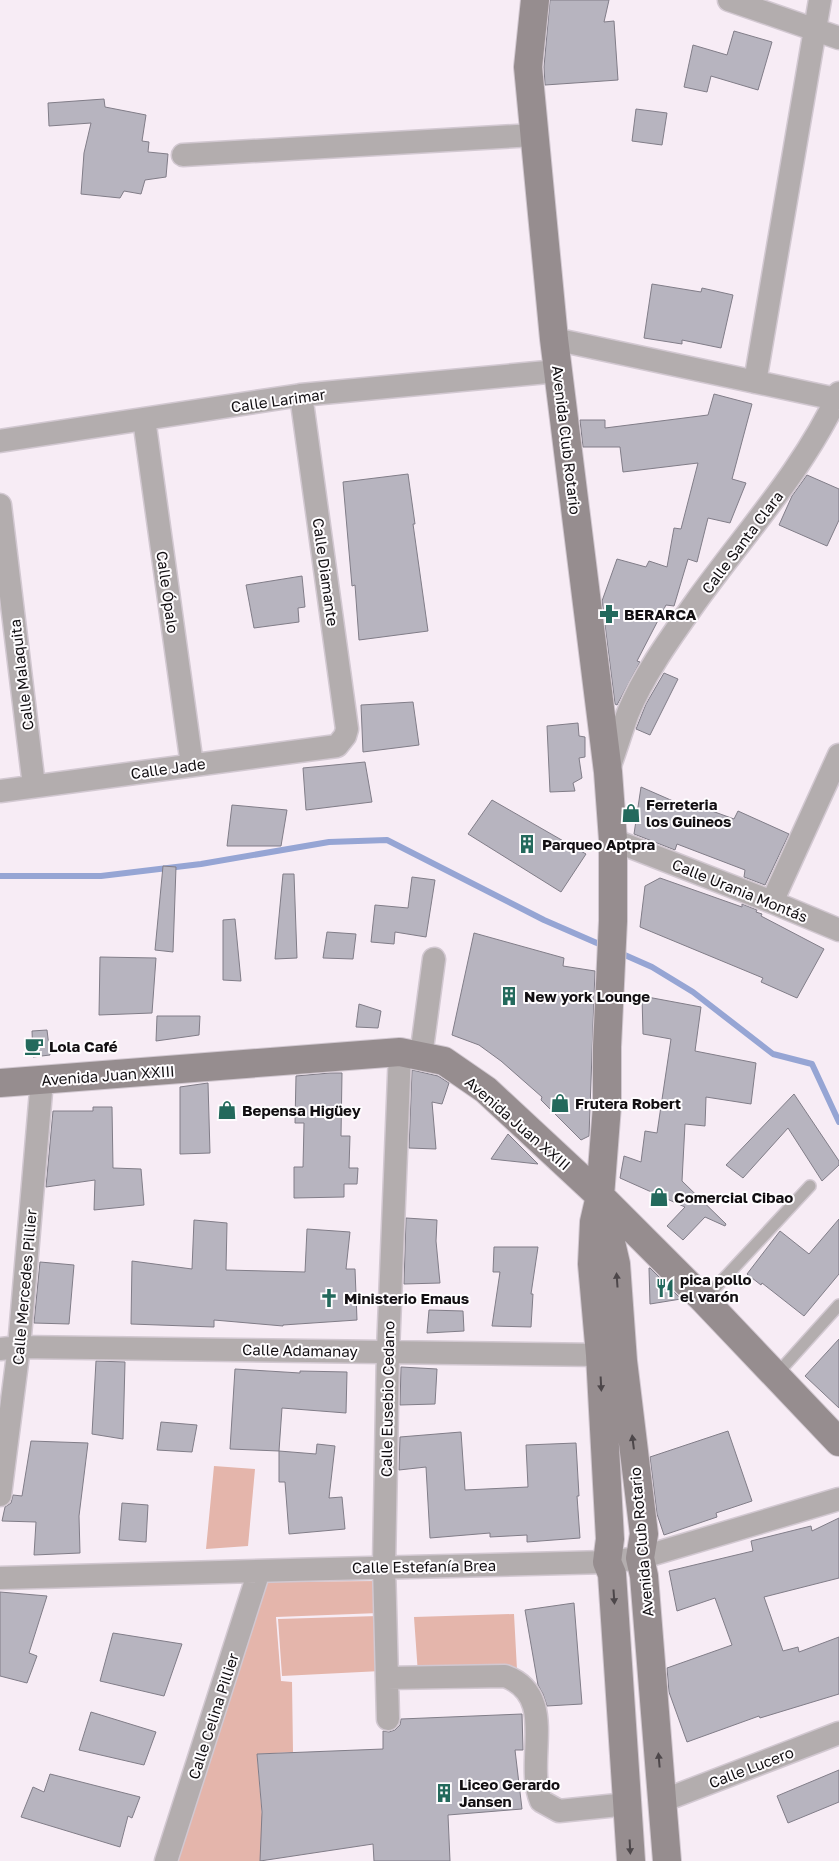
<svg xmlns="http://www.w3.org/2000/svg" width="839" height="1861" viewBox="0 0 839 1861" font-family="'Golos Text',sans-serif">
	<rect width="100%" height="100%" fill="#f7ecf5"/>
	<path fill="#e4b5ab" d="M214,1466L255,1469L248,1546L206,1549Z
		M378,1581L379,1613L276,1617L281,1681L292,1682L293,1752L257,1754L262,1817V1861H177L265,1582Z
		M514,1614L517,1670L418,1674L414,1617Z
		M378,1616L381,1671L282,1676L278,1619Z"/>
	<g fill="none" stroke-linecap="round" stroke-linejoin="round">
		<path stroke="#96a5d4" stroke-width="6" d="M0,876H101L201,864L329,842L387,840L544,920L606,947
			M618,952L652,967L693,992L773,1054L812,1064L839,1122"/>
	</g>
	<path fill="#b7b4bf" stroke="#817d88" d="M550,0H609L604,22L614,21L618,80L545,85L544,67Z
		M734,31L772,42L758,90L711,76L707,92L684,87L693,45L727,55Z
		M104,99L105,107L146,115L142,141L149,142L148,152L168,154L166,177L145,180L141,194L124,191L120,198L81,194L84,153L91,123L49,126L48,103Z
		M636,109L667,113L662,145L632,141Z
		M652,284L701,292L702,288L733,295L721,348L682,340V344L644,338Z
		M714,394L752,404L732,479L746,483L730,523L708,518L697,562L688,559L674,606L666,605L637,661L640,662L617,705L615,704L602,601L617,559L646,567L649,561L667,567L674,528L681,529L698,463L623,472L620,447H583L580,420H605V428L708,415Z
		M408,474L415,524H413L428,631L359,640L355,585L352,586L343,482Z
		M807,475L839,489V520L827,546L779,525L792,496Z
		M302,576L305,607L298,608L299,622L254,628L246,585Z
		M664,673L678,679L650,735L636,729L646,704Z
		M413,702L419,745L363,752L361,705Z
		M578,723L579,736L585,737V757L579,758L582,778L573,783L575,791L550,792L547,726Z
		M365,762L372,802L306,810L303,768Z
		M641,787L689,808L690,803L734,819L738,811L789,834L765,885L744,877L745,870L677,844L675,850L634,834Z
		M492,800L586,854L561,892L468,834Z
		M232,805L287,810L281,846H227Z
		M163,866L176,867L173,952L155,950Z
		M283,874H294L297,958L275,959Z
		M412,877L435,880L426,937L395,932L394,944L371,942L375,905L408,908Z
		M660,878L742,907V904L757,910L756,912L762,914L761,916L824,949L797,998L761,982L763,978L640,927L645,886Z
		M235,919L241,981L223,980V920Z
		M327,932L356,934L353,959L323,958Z
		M474,933L564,958L563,966L595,971L589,1136L581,1140L541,1100L542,1097L501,1061L479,1045L452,1035Z
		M100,957L156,958L152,1013L99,1015Z
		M642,996L701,1007L695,1051L756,1063L751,1104L706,1097L705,1126L685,1124L682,1181L726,1224L725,1226L705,1217L683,1240L667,1226L685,1207L620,1178L624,1156L641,1162L645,1131L657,1133L671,1039L643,1034Z
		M359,1004L381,1011L378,1028L356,1027Z
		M157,1016H200L199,1035L156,1041Z
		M47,1030L50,1055L33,1057L32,1031Z
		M412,1070L438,1076L449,1083L442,1104L432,1102L436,1149L409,1148Z
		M330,1073H342L341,1136H350L349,1168H358L357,1184H344V1197L294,1198V1167H303L304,1123H295L296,1076Z
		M208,1083L210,1153L180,1154V1087Z
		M794,1094L839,1161V1165L822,1181L788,1128L743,1178L726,1165Z
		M93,1107H112L113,1168L141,1169L144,1205L94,1210L95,1180L46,1187L53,1111H93Z
		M508,1134L538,1164L491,1159Z
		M406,1218L437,1220L436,1241L440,1283L404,1284Z
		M839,1219V1274L804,1316L762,1283L761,1285L747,1274L780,1231L809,1254Z
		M194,1220L227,1223L226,1270L305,1272L307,1229L350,1232L346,1269H355L357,1320L283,1325V1326L214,1320V1327L131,1324L132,1261L192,1269Z
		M494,1247H538L531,1294H533L531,1327L492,1326L500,1272H493Z
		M40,1262L74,1265L69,1324L34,1323Z
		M649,1268H650L681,1299L650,1304Z
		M429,1310L463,1311L464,1331L427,1333Z
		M839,1339V1408L805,1376Z
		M96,1361L125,1362L123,1439L92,1434Z
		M401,1367L437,1369L435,1404L400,1405Z
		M235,1369L300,1373V1371L347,1372L346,1413L282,1408L279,1451L230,1449Z
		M161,1422L197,1425L192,1452L157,1450Z
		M728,1431L752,1501L716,1513L717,1517L664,1535L657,1514L650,1457Z
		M461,1432L465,1490L528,1487L526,1445L576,1443L579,1496H577L580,1538L527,1542V1535L490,1537V1533L430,1538L426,1467L399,1470L400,1437Z
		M31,1441L88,1443L79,1516L80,1553L34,1555L36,1522L2,1521L5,1507L11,1503L13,1495L22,1496Z
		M317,1444L335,1446L329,1498L342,1497L345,1529L289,1534L285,1482H279V1451L316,1454Z
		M122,1503L148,1505L146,1542L119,1540Z
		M839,1518V1578L764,1597L783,1651L798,1647L799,1652L839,1637V1694L760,1718L759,1716L687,1742L669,1692L667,1668L732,1645L715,1598L677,1611L669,1571L753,1551L751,1541L811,1526L812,1531Z
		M0,1592L47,1596L29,1653L37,1656L27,1683L0,1676Z
		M574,1603L582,1704L547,1706L543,1694L538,1685L525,1610Z
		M113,1633L182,1644L164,1696L100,1681Z
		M91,1712L156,1732L144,1765L79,1750Z
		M522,1714L523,1750H515L522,1809L448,1815L450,1861H374L373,1844L260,1861L262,1812L257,1754L383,1749V1731L389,1732L395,1730L400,1725L401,1719Z
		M839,1770V1802L788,1823L777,1796Z
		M50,1774L140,1797L132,1818L128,1816L120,1847L21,1817L33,1787L44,1792Z"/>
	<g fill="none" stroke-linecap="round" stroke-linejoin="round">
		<g stroke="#d2c8d1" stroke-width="14">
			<path id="service" d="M704,1300L810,1186
				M776,1375L839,1305"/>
		</g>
		<g stroke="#d2c8d1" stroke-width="25">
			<path id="minor" d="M729,0L839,38
				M183,155L534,135
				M554,339L836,399
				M755,382L820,0
				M144,419L192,765
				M0,441L301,395L558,371
				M0,505L34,786
				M608,771C615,752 621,732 628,713C644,674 671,637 695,603C745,533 803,471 839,393
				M0,791L337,746L345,736L347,729L301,395
				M613,840L772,902L839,930
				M772,902L839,755
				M421,1056L434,959
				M0,1349L19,1347L600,1355
				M0,1495L19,1347L42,1080
				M0,1578C202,1573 405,1566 607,1562L640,1558L839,1499
				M387,1678L505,1676C559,1696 524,1760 541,1801L559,1811L628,1804
				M388,1719L384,1566L388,1351L400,1052
				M662,1801L839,1733
				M166,1861L259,1571"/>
		</g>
		<g stroke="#d2c8d1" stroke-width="30">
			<path id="secondary" d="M535,0L528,67L554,339L608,772L613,840V921L607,1047V1106L600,1196L594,1222L592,1264L600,1355L610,1539L607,1562L612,1574L631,1861
				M0,1083L400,1052L444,1061L486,1090L600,1196L704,1300L839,1442
				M604,1212L616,1264L623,1361L644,1534L640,1558L644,1576L667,1861"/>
		</g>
		<use href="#service" stroke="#b3adae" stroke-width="11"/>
		<use href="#minor" stroke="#b3adae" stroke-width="22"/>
		<use href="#secondary" stroke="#968d8f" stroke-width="28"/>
	</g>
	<defs><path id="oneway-solid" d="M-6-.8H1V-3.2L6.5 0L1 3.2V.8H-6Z" transform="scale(1.25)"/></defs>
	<g fill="#4d474a">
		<use href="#oneway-solid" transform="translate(617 1280) rotate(-94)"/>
		<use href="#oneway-solid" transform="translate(601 1384) rotate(87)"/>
		<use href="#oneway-solid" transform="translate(633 1442) rotate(-97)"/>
		<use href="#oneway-solid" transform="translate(614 1597) rotate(86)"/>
		<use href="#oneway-solid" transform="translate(659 1760) rotate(-95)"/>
		<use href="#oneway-solid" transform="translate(630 1847) rotate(87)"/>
	</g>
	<defs>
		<g id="pharmacy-bare" transform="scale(1.5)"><path d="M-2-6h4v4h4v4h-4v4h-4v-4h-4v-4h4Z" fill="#23695c" stroke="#fefcfe" stroke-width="2.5" paint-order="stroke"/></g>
		<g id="shop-bare" transform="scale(1.5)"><path d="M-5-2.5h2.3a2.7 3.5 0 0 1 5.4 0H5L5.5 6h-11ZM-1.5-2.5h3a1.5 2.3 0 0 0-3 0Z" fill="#23695c" stroke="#fefcfe" stroke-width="2.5" paint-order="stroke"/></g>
		<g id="building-bare" transform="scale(1.5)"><path d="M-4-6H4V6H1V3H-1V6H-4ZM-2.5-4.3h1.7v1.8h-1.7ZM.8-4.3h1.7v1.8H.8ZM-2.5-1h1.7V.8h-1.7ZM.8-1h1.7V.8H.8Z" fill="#23695c" stroke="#fefcfe" stroke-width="2.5" paint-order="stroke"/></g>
		<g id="cafe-bare" transform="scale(1.5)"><path d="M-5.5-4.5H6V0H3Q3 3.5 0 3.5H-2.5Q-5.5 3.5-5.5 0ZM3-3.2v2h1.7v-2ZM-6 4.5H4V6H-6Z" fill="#23695c" stroke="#fefcfe" stroke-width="2.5" paint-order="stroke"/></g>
		<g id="restaurant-bare" transform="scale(1.5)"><path d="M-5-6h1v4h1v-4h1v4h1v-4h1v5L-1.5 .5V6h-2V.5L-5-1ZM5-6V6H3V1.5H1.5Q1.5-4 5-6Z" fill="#23695c" stroke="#fefcfe" stroke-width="2.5" paint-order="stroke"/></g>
		<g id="church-bare" transform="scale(1.5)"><path d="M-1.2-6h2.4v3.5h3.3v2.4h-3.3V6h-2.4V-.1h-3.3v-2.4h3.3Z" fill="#23695c" stroke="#fefcfe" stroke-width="2.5" paint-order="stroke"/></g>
	</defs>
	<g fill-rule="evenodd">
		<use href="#pharmacy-bare" x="609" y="614"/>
		<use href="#shop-bare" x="631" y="813"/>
		<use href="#building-bare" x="527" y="844"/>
		<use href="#building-bare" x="509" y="996"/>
		<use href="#cafe-bare" x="34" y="1046"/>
		<use href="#shop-bare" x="560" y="1103"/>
		<use href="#shop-bare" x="227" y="1110"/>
		<use href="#shop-bare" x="659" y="1197"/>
		<use href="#restaurant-bare" x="665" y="1288"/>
		<use href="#church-bare" x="329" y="1298"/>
		<use href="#building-bare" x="444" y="1793"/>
	</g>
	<g text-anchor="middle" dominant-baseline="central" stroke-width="4" stroke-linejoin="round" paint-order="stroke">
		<g font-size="15" fill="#110e11" stroke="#fefcfe">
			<text transform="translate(278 400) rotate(-8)">Calle Larimar</text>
			<text transform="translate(567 440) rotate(83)">Avenida Club Rotario</text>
			<text transform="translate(742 542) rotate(-53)">Calle Santa Clara</text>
			<text transform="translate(326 572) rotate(82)">Calle Diamante</text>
			<text transform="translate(168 592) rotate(82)">Calle Ópalo</text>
			<text transform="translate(21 675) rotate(-97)">Calle Malaquita</text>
			<text transform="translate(168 768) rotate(-8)">Calle Jade</text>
			<text transform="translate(740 890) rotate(22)">Calle Urania Montás</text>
			<text transform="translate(108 1075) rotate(-4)">Avenida Juan XXIII</text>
			<text transform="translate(518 1123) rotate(41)">Avenida Juan XXIII</text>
			<text transform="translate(24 1287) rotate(-85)">Calle Mercedes Pillier</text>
			<text transform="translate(300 1350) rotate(1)">Calle Adamanay</text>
			<text transform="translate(387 1399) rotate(-89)">Calle Eusebio Cedano</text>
			<text transform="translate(641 1542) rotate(-95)">Avenida Club Rotario</text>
			<text transform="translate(424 1566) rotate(-1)">Calle Estefanía Brea</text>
			<text transform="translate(213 1716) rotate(-72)">Calle Celina Pillier</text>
			<text transform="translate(751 1767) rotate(-21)">Calle Lucero</text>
		</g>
		<g font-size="15" font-weight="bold" fill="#110e11" stroke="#fefcfe" text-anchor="start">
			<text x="624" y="614">BERARCA</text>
			<text x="646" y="804">Ferreteria<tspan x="646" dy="17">los Guineos</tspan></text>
			<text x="542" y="844">Parqueo Aptpra</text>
			<text x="524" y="996">New york Lounge</text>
			<text x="49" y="1046">Lola Café</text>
			<text x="575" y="1103">Frutera Robert</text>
			<text x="242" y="1110">Bepensa Higüey</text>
			<text x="674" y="1197">Comercial Cibao</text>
			<text x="680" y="1279">pica pollo<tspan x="680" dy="17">el varón</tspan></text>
			<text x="344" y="1298">Ministerio Emaus</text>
			<text x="459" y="1784">Liceo Gerardo<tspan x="459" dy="17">Jansen</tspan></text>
		</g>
	</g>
</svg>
